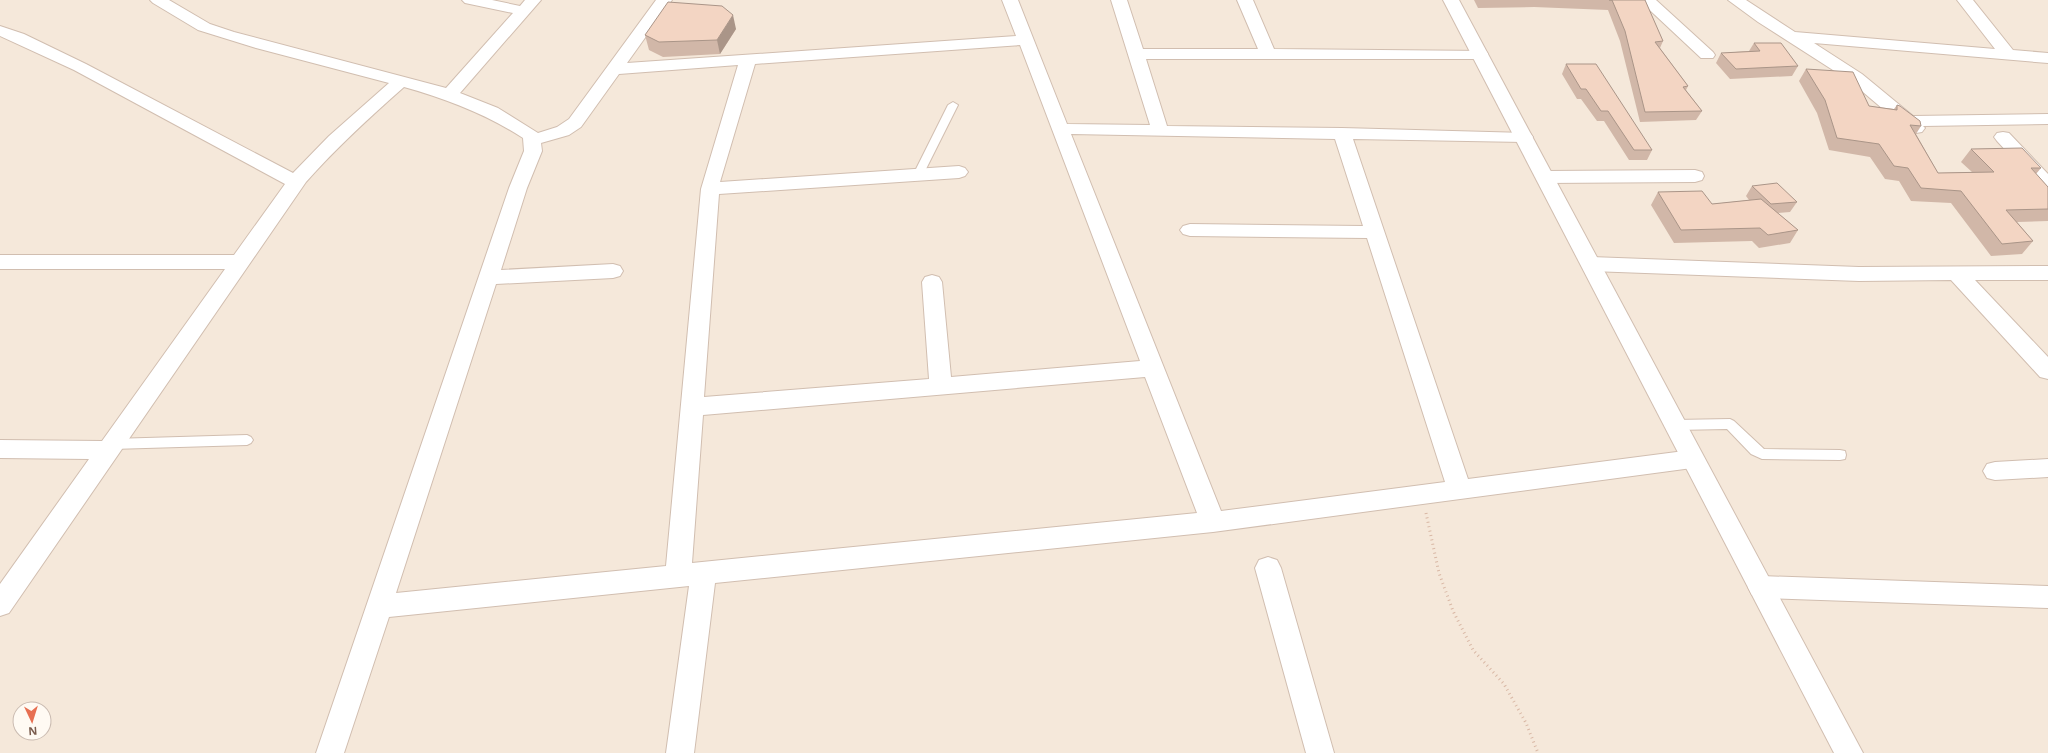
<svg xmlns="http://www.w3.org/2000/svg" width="2048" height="753" viewBox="0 0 2048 753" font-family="'Noto Sans',sans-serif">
	<rect width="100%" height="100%" fill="#fdf6ec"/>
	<path fill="#f5e8da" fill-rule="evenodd" d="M0,0H2048V753H0ZM20,709H44V733H20Z"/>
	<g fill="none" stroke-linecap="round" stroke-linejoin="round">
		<g stroke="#d1beb0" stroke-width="2">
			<path id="service" d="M953,102L958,105L923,175L918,178L914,177L913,175L948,105Z
				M1730,419L1734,421L1764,449L1840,450L1845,451L1846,455L1845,459L1840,460L1762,459L1751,454L1727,429L1675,430L1671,428L1669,425L1671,422L1675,420Z
				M247,435L251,437L253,440L251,443L247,445L112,449L108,448L106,444L108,440L112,439Z"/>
		</g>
		<g stroke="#d1beb0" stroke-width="2">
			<path id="minor" d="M150,0H169L210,24L234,32L446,88L513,13L465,3L462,0H492L520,6L525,0H541L460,93L498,108L538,133L557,127L569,119L656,0H672L627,63L1016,36L1002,0H1018L1067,124L1150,125L1111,0H1127L1143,49H1258L1237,0H1253L1274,49L1486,51L1488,54L1486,57L1480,59H1146L1167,126L1342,128L1530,133L1533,137L1530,141L1524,142L1353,139L1468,479L1692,450L1700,452L1704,459L1700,466L1692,468L1213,532L715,583L694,753H666L689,586L389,617L344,753H316L509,188L524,151L523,138C486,114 447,99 404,87C370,117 336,148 306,182L9,613L0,616V584L89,459L0,458V440L102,441L225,269H0V255H234L285,184L74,70L0,36V26L24,34L86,64L293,173L329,136L389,83L256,48L198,30L153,3ZM1020,45L1140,361L951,377L942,282L939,277L932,275L925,277L922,282L929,379L704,397L719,194L959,178L965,176L968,172L965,168L959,166L720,182L755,64ZM738,65L701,189L666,566L396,593L496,284L613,278L620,276L623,271L620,266L613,264L501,270L527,188L542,151L541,143L569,135L581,127L619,74ZM1071,134L1335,139L1363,226L1190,224L1183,226L1180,230L1183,234L1190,236L1367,238L1445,482L1221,511ZM1145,377L1197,513L692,563L703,415Z
				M1639,0H1656L1713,52L1715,55L1713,58H1701Z
				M1728,0H1746L1795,32L1995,49L1957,0H1973L2013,50L2048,53V63L1814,43L1862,74L1913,116L2048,114V124L1923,126L1925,128L1922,132L1916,133L1910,132L1850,81L1758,22Z
				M2003,132L2009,133L2048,174V191L2041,189L1997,141L1994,137L1997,133Z
				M1695,170L1702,172L1704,176L1702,180L1695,182L1545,183L1538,181L1536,177L1538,173L1545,171Z
				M1591,257L1859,267L2048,266V280H1975L2048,357V379L2040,377L1951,280L1859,281L1591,271L1584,269L1581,264L1584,259Z
				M2048,459V477L1995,480L1987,478L1983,471L1987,464L1995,462Z
				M1268,557L1277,560L1281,568L1334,753H1306L1255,568L1259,560Z
				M1761,576L2048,586V608L1761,598L1752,595L1748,587L1752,579Z"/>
		</g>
		<g stroke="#d1beb0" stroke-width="2">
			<path id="tertiary" d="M1443,0H1459L1863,753H1834Z"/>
		</g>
		<path stroke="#d9b8a5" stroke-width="3" stroke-dasharray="1 3.5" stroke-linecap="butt" d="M1426,513L1439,573L1453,611L1473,650L1504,684L1526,723L1538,753"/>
		<use href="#service" fill="#fff" fill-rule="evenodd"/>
		<use href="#minor" fill="#fff" fill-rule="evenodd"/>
		<use href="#tertiary" fill="#fff" fill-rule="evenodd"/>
	</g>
	<path fill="#d1b7a8" d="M1474,0H1645L1663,41L1660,48L1688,86L1686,90L1702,111L1696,120L1640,122L1620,41L1608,10L1534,7L1478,8Z
		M736,29L720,54L663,57L649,50L645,35Z
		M1754,43L1798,66L1792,76L1730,79L1716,63L1721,53L1749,51Z
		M1566,64L1652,150L1647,160H1629L1604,121H1597L1581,99H1577L1562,74Z
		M1806,69L1869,106L1894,109L1897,105L1921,126L1916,134L1938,173L1972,172L1961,162L1971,149L2041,168L2036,174L2048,187V221L2017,222L2033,241L2022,254L1991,256L1951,203L1911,201L1899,181L1885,179L1870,157L1829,150L1817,113L1799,81Z
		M1752,186L1797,202L1790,212L1778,213L1798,230L1790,243L1759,248L1752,241L1674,243L1651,205L1658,192L1712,204L1749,200L1746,196Z"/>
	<path fill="#aa9588" d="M733,15L736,29L720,54L717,40Z"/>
	<path fill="#f3d5c3" stroke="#aa9588" d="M1609,0H1645L1663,41L1655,42L1688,86L1683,87L1702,111L1645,112L1625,31L1612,0Z
		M668,2L722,6L733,15L717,40L659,42L645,35Z
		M1754,43H1781L1798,66L1736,69L1721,53L1760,51Z
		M1566,64H1596L1652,150H1634L1608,111H1601L1586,89H1581Z
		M1806,69L1853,72L1869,106L1897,110V105L1900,106L1920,121L1921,126L1910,125L1938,173L1994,172L1971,149L2022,148L2041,168H2031L2048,187V209L2006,210L2033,241L2002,244L1961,191L1921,188L1908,168L1894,166L1879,144L1837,138L1825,100Z
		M1777,183L1797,202L1771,204L1752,186Z
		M1702,191L1712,204L1761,199L1798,230L1768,235L1760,228L1681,230L1658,192Z"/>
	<g transform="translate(32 721) rotate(176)"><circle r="19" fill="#fffaf3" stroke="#cabbb1"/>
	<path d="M0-3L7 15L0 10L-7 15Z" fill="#e76f51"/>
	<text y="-6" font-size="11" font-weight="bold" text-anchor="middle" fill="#7a5c4d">N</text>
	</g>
</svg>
